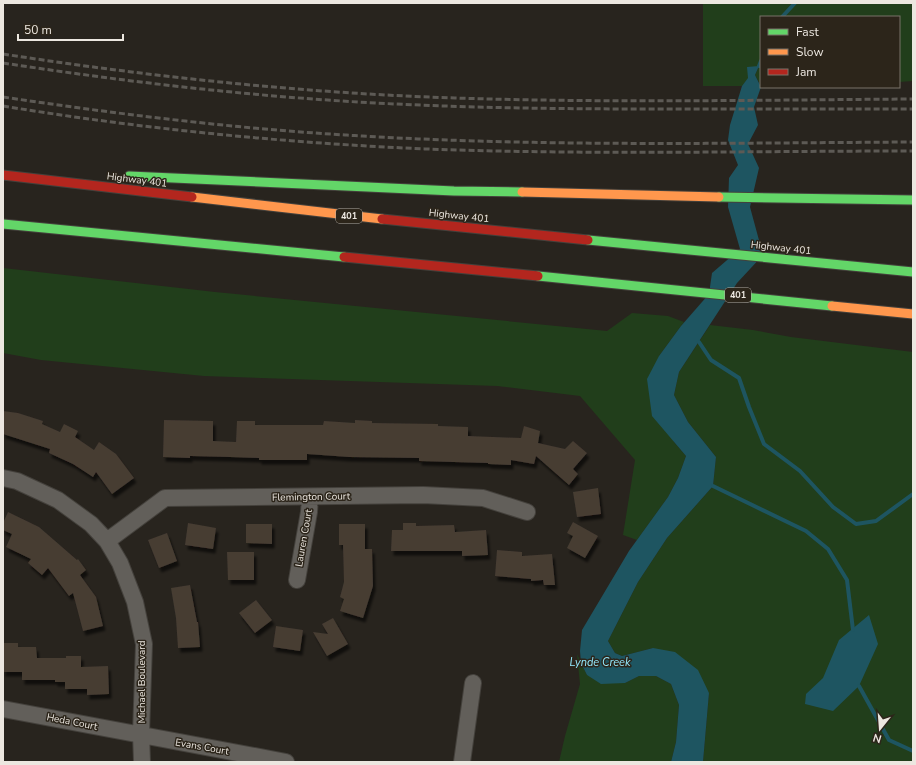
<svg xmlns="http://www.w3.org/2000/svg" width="916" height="765" viewBox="0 0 916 765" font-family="'Nunito Sans',sans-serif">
	<defs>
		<filter id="shadow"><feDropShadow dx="2.5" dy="4.5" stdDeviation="1" flood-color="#0009"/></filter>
	</defs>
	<rect width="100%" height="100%" fill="#28241e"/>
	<path fill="#213e1b" d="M703,3H913V81L899,82V17H761V86L755,75L759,66L742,86H703Z
		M3,268L215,292L607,331L632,313L668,316L684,322L659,356L674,442L686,456L678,478L668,497L637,540L623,535L635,460L580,396L497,386L204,376L41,360L3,353Z
		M710,325L753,330L791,337L913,352V762H703L709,693L653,648L622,656L615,653L608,641L638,582L667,538L713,486L716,457L688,422L674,395L679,372Z
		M577,654L587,675L625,683L639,676H656L671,684L679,705L676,742L671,762H559L565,736L580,684Z"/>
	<path fill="#1e5561" d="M759,66L755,75L761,87L754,107L758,125L748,144L759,168L750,207L763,255L737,283L679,372L674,395L688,422L716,457L713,486L667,538L638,582L608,641L615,653L622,656L653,648L675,652L698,670L709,693L703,762H671L676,742L679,705L671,684L656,676H639L625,683L601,684L587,675L581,663L580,651L582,630L629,551L668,497L678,478L686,456L652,416L647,379L659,356L681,326L709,294L712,273L740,249L728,207L729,178L738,165L728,140L730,125L742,86L748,78L747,67Z
		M869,615L878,644L859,686L833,711L805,704L806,694L823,678L839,640Z"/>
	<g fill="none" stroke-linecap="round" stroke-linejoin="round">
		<path stroke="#1e5561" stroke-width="4" d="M782,17L795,3
			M759,66L761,61
			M699,342L711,360L739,378L749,407L764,444L800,471L833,507L856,524L876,521L913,494
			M713,486L806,531L828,549L847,580L853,630
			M859,686L889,740L913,751"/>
	</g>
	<path fill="#463c33" filter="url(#shadow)" d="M3,411L18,413L43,421L42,424L60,432L64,424L78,431L75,437L94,450L99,442L116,454L134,478L112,494L96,472L93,477L73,464L49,453L50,449L3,434Z
		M164,420L213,421V441L236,442L237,421H255V425H323L324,421L355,423V420L372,421V423L438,424V426L468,427V436L521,438L524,426L540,431L538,443L565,449L573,441L587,453L573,469L578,474L569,485L536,456L534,464L511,460V465L488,464V463L419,461V458L349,457L307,454V460H259V458L230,457L190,456V458L163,457Z
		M598,488L601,514L577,517L573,492Z
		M8,512L39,527L77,560L78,559L86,570L80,575L96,597L103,626L83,631L73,593L69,596L48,568L42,575L28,563L31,559L6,547L12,534L3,530V523Z
		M573,522L598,536L585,558L567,548L573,536L567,533Z
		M188,523L216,528L213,549L185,545Z
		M403,523H416V526L454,525L455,532L486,530L488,555L462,556V551H391L392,530H403Z
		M246,524H272V544L246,543Z
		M339,524H365V549H372L373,586L363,618L340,611L344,599L340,597L344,582L343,545H339Z
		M167,533L177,561L159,568L148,540Z
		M497,550L522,552V556L552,554L555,585H544L543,580L531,581V579L495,576Z
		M227,552H254V580H228Z
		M190,585L197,622H198L200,647L178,648L176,618L171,588Z
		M256,600L272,620L255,633L239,613Z
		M333,618L348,644L327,656L313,632L328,634L322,624Z
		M276,626L303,630L300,651L273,647Z
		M3,643H18V647H36L37,658H66V656H81V667L108,666L109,694L87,695V689H65V682H55V680H22V672H3Z"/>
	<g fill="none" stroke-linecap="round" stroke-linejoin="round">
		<g stroke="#44413c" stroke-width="18">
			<path id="street" d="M3,478L17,481L58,500L91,524L107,541L120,563L135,602L144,644L141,734L142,762
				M107,541L165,498L423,495L483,498L527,512
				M297,580L309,512L310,497
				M3,709C97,727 191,745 286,762
				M462,762L473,683"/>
		</g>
		<g stroke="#44413c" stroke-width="11">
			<path id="fast" d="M129,176L454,191L522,192
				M719,197L913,200
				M3,224L344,257
				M588,240L913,272
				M538,276L832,306"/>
		</g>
		<g stroke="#44413c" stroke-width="11">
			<path id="slow" d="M522,192L719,197
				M192,197L382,219
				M832,306L913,314"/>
		</g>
		<g stroke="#44413c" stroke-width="11">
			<path id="jam" d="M3,175L192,197
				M382,219L588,240
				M344,257L538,276"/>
		</g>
		<use href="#street" stroke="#625f5a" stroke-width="16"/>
		<use href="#fast" stroke="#63d668" stroke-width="9"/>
		<use href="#slow" stroke="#ff974d" stroke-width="9"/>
		<use href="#jam" stroke="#b3261e" stroke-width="9"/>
		<path stroke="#5d5a55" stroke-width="3" stroke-dasharray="6 3" stroke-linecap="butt" d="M3,54C152,77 303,93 455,98C607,103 760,100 913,99
			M3,63C121,81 239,95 358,102C459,108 560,109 661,109C745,109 829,109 913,109
			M3,97C117,114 230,128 345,135C534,147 724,143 913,142
			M3,106C143,129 285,143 427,149C589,155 751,151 913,151"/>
	</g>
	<g text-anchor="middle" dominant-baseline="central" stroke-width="3" stroke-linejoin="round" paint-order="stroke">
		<g fill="#2c251a" stroke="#b2ada5" stroke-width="1">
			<rect x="336" y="209" width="26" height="14" rx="3"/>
			<rect x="725" y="288" width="26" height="14" rx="3"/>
		</g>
		<g font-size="9" font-weight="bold" fill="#ece7e0">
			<text x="349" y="216">401</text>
			<text x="738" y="295">401</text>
		</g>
		<g font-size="10" fill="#ece7e0" stroke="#2c251a">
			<text transform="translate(137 180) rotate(7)">Highway 401</text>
			<text transform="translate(459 216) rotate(6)">Highway 401</text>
			<text transform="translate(781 248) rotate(6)">Highway 401</text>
			<text transform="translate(311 497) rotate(-1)">Flemington Court</text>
			<text transform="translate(304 538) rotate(-80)">Lauren Court</text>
			<text transform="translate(142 682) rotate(-90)">Michael Boulevard</text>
			<text transform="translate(72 722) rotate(11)">Heda Court</text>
			<text transform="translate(202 747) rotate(10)">Evans Court</text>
		</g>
		<g font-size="11" font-style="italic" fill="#93eaff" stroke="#2c251a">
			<text x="600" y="662">Lynde Creek</text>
		</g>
	</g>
	<rect width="916" height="765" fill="none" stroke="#ece7e0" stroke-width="8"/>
	<rect x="760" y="16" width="140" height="72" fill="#2c251a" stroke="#797369"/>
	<rect x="768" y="29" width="20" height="6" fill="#63d668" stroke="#797369"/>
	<text x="796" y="36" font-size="12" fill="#ece7e0">Fast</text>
	<rect x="768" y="49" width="20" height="6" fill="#ff974d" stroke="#797369"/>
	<text x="796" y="56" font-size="12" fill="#ece7e0">Slow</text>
	<rect x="768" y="69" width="20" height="6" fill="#b3261e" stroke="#797369"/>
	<text x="796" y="76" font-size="12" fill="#ece7e0">Jam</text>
	<g transform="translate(880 729) rotate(197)" stroke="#2c251a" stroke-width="3" paint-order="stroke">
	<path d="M0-3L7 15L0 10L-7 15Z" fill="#ece7e0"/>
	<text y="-6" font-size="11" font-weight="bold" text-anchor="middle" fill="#ece7e0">N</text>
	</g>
	<path d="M18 34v6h105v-6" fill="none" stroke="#ece7e0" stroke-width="2"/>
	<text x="24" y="34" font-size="12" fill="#ece7e0" stroke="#2c251a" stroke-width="3" paint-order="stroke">50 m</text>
</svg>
